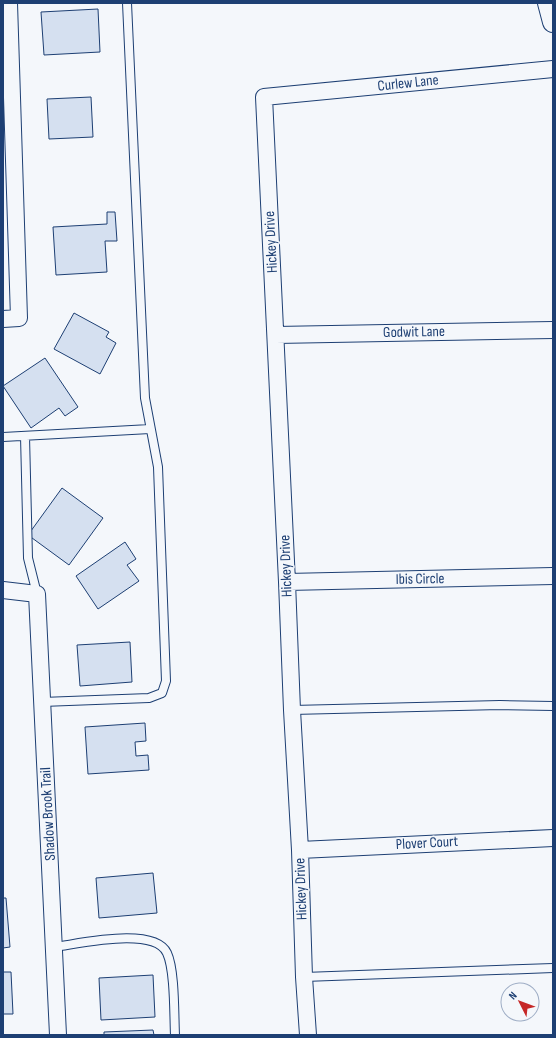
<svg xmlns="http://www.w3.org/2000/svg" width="556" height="1038" viewBox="0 0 556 1038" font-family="'Sofia Sans Condensed',sans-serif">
	<rect width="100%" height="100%" fill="#f4f7fb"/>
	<path fill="#d5e0f0" stroke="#1d3f73" d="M98,9L100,52L44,55L41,12Z
		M91,97L93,137L49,139L47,99Z
		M107,212H115L117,241H105L107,272L56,275L53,227L107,224Z
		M74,313L109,332L106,337L116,343L100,374L54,349Z
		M45,358L78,407L65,416L59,408L31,428L3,386Z
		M62,488L103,518L69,565L28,535Z
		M125,542L136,559L127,565L139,581L98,609L76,576Z
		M130,642L132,682L80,686L77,645Z
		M145,723L146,741L135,742L136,756L148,755L149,770L88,774L85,727Z
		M153,873L157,913L99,918L96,878Z
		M3,898H6L10,947L3,948Z
		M3,972H11L13,1014H3Z
		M153,975L155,1017L101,1020L99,978Z
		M153,1030L154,1035H104V1032Z"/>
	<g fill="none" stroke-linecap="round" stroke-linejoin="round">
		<g stroke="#1d3f73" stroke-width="10">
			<path id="service" d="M25,436L28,558L37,594
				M3,437L150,429
				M42,702L149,698L162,693L166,681L158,467L145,398L127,3
				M292,710L500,705L553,706
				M54,947C79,944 154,926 167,953C175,970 174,1015 175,1035
				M304,977L553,968"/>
		</g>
		<g stroke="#1d3f73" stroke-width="18">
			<path id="minor" d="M3,319L19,318L9,3
				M276,335L553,330
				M287,582L553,576
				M3,590L37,594L58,1035
				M300,850L553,838
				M308,1035L304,977L300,850L292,710L287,582L264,97L553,69"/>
		</g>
		<g stroke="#1d3f73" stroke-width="22">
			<path id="tertiary" d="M548,3L553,22"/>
		</g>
		<use href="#service" stroke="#f4f7fb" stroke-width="8"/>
		<use href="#minor" stroke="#f4f7fb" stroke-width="16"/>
		<use href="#tertiary" stroke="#f4f7fb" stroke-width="20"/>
	</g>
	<g text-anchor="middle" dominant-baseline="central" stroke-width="3" stroke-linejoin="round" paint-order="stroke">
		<g font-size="15" fill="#1d3f73" stroke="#f4f7fb">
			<text transform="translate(408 83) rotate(-6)">Curlew Lane</text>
			<text transform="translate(271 242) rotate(-93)">Hickey Drive</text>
			<text transform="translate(414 332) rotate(-1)">Godwit Lane</text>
			<text transform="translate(286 566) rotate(-92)">Hickey Drive</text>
			<text transform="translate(420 579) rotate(-1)">Ibis Circle</text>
			<text transform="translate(48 814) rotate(-93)">Shadow Brook Trail</text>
			<text transform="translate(427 843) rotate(-3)">Plover Court</text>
			<text transform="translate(301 889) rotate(-92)">Hickey Drive</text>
		</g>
	</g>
	<rect width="556" height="1038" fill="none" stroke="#1d3f73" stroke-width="8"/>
	<g transform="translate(520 1002) rotate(312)"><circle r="19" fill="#f4f7fb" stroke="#9eadc5"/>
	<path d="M0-3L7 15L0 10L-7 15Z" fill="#c62828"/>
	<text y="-6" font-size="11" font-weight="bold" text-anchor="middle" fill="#1d3f73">N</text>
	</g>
</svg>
